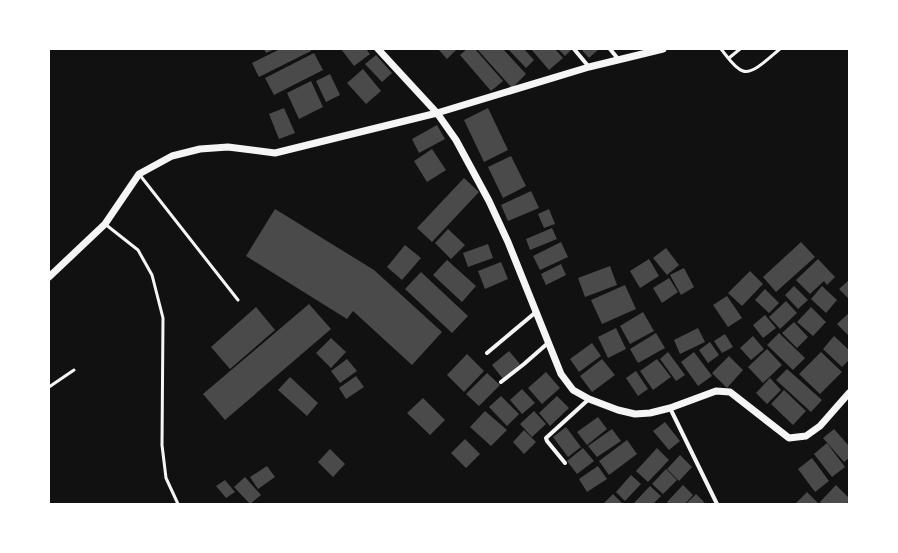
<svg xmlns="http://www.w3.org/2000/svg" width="898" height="553" viewBox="0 0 898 553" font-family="Commissioner,sans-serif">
	<rect width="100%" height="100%" fill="#111"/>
	<path fill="#4a4a4a" d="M264,49H275L266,53Z
		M280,49H310L311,51L259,77L252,63Z
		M341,49H366L370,54L354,66Z
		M438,49H457L447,59Z
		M467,49H475L503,81L491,91L460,55Z
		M477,49H503L526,74L512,88Z
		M508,49H524L534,60L526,68Z
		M531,49H555L563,58L549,70Z
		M558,49H572L565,56Z
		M581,49H599L589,58Z
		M314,53L323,70L274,95L265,78Z
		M376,55L392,73L382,82L365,64Z
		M363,69L381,91L366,104L347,83Z
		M330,74L340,95L326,102L316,81Z
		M311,81L323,107L299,119L287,93Z
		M284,108L295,133L279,139L269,114Z
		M488,108L508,150L484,162L464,120Z
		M437,125L445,139L419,153L412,139Z
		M432,149L446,170L427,182L414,161Z
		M511,156L526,186L503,198L488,167Z
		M464,178L479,192L432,242L417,228Z
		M531,191L539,208L508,221L501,205Z
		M275,209L374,270L442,332L412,365L353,311L347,319L246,256Z
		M549,209L555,224L544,228L538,214Z
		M552,228L557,239L530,250L526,239Z
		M448,229L465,245L451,259L435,243Z
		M561,242L568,257L540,270L533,256Z
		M801,242L815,257L776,292L763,277Z
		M488,244L493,258L468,267L463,253Z
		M405,245L421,258L402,280L387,267Z
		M666,248L679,265L667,275L653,258Z
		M649,259L659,276L640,288L630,271Z
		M818,259L835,277L827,285L824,281L810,294L796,280Z
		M447,260L476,286L462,302L433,275Z
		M501,262L508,279L485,289L478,271Z
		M561,264L566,275L546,285L541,274Z
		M610,266L617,285L585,297L578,278Z
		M684,268L694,287L681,295L670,275Z
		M750,271L763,284L742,306L728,293Z
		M421,272L468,316L452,333L405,289Z
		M669,278L678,292L662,303L653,288Z
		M849,280V299L839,289Z
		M625,285L636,309L602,324L591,300Z
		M794,286L808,300L798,309L785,295Z
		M822,286L837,300L826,313L811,299Z
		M765,289L779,303L769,313L755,300Z
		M727,296L742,318L728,327L713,305Z
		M786,301L797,313L780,329L769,317Z
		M309,304L331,329L225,420L203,394Z
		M256,307L275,330L230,369L211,347Z
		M811,307L826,322L813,336L797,322Z
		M643,312L654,331L630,344L620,326Z
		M849,313V336L837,324Z
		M765,315L776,328L763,338L753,325Z
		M794,322L808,337L797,348L782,333Z
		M616,328L626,349L608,358L598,337Z
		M698,328L705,342L680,354L674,340Z
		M656,333L665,348L638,363L630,349Z
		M779,333L805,358L793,370L767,345Z
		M725,334L733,347L722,353L714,341Z
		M753,336L764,349L751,360L740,348Z
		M834,336L849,350V360L842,367L823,349Z
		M331,338L346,352L331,368L316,353Z
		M710,342L719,355L708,363L699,350Z
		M592,343L601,356L579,372L570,359Z
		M767,349L782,365L763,383L748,367Z
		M509,351L520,364L503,379L492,365Z
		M668,352L685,375L676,381L660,359Z
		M694,352L712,376L698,386L681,362Z
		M821,352L842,372L820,394L799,374Z
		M467,354L484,371L464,392L447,375Z
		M729,356L743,370L727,388L712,373Z
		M347,359L357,371L340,383L331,371Z
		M602,359L615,375L592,392L580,376Z
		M657,359L671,377L653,390L640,371Z
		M787,369L822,400L811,412L776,380Z
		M636,371L648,389L638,396L626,378Z
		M546,372L560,388L542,404L528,388Z
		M487,373L500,385L479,406L466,394Z
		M356,376L364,387L346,399L339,388Z
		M290,377L318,403L307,416L278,390Z
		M770,378L781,390L767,404L756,393Z
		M522,389L535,403L522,414L510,400Z
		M784,390L806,411L793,425L771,404Z
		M501,396L519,414L507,426L489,407Z
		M557,396L569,408L550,426L539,413Z
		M423,398L445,420L430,435L407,413Z
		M485,411L507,430L491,446L470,427Z
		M534,411L546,424L532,437L520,424Z
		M598,417L607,429L587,445L577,432Z
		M665,422L680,441L669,450L653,431Z
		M566,427L581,447L568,457L553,437Z
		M612,429L621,441L597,457L588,446Z
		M834,429L849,446V458L844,462L823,438Z
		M524,430L536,442L524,454L513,442Z
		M465,439L480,454L466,468L451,453Z
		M627,440L637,454L609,475L599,461Z
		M827,443L845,467L832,477L814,454Z
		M583,448L594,461L577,474L567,461Z
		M657,448L669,460L648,482L636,471Z
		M330,449L345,464L333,477L318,462Z
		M680,455L692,467L679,481L667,469Z
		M812,458L829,481L815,492L798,469Z
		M267,466L275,477L258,489L250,477Z
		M598,466L607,479L587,492L579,479Z
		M666,469L677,480L663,494L652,484Z
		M631,475L641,484L625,501L616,492Z
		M245,477L261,495L250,504L234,487Z
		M225,480L235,492L226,498L216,486Z
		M683,485L693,495L685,504H670L667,502Z
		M836,485L849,498V501L846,504H821L820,502Z
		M650,486L661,496L653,504H635L634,503Z
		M807,492L819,504H797L796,503Z
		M613,494L623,504H603Z
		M696,494L704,502L703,504H686Z"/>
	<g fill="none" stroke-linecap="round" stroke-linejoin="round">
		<path stroke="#f5f5f5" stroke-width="3" d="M721,49C727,56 734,68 743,71C753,75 772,55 780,49
			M729,58L740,49
			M139,174L238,300
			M105,224L138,250L152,275L163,318L162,445L166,478L178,504
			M49,387L74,370"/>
		<path stroke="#f5f5f5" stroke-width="4" d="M574,49L589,67
			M610,49L619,60
			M487,353L536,312
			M501,382L524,364L548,343
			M670,408L717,504
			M565,463L547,441L546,438L589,399"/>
		<path stroke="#f5f5f5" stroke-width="7" d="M378,49L437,113L456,140L489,201L508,242L561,374L573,390L589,399L618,410L635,414L650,413L670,408L716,391L730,392L789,438L806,436L820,426L849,393
			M49,277L105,224L139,174L172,156L200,149L228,147L275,153L437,113L589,67L663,49"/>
	</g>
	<rect width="898" height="553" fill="none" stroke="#ffffff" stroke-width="100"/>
</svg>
